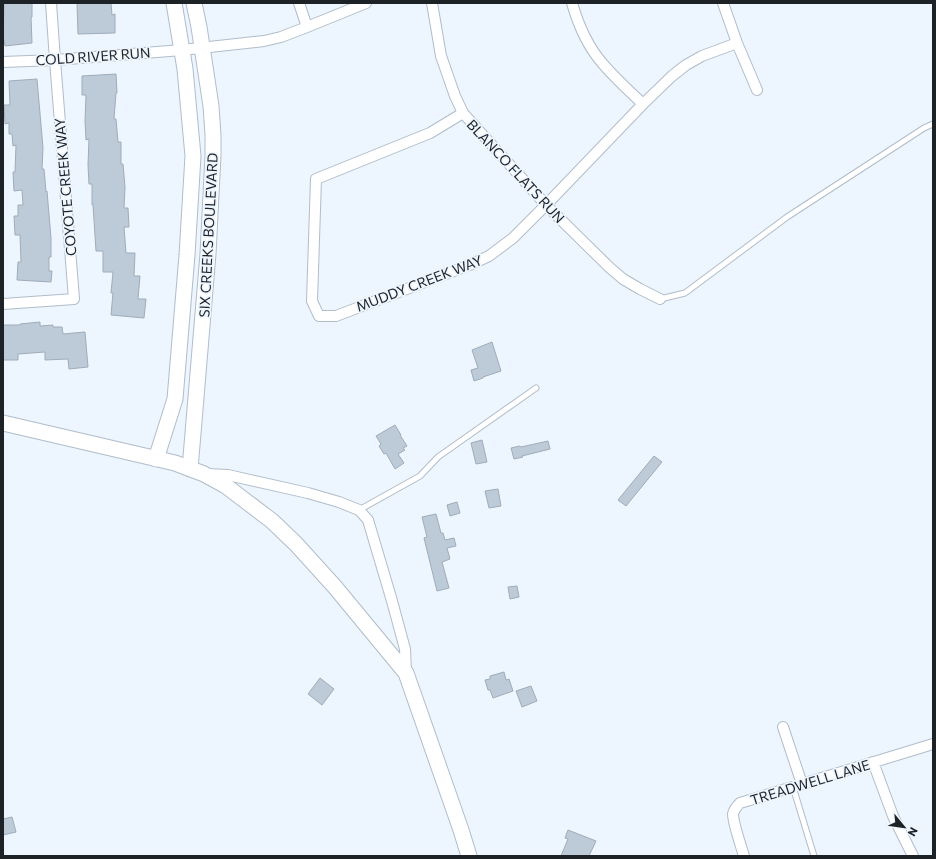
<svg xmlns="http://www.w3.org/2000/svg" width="936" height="859" viewBox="0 0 936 859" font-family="Commissioner,sans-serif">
	<rect width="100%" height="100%" fill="#edf5fe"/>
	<path fill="#bdcad7" stroke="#9facb9" d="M4,3H32V17H31L32,43L5,46L4,40H3Z
		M77,3H111L112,15L115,14V33L78,34Z
		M116,74L117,93H116L114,119H116L118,142H121V164H123L125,187L124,208H128L129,227H124L126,253H135L134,276H140L138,299H146L144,318L111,315L113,293H111L113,272H103V251H96L93,205H92V184H89L88,165L89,139L86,140L85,121L86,95H82V76Z
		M37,79L43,148L42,169H44L46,192L47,191L51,238V257H49V271H52L51,282L17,280L18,262H21L20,235H15L14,216H18V205H23L22,190L14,191L13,172H15L16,145L13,146L12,134H9V123L5,124L4,105H10L9,81Z
		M40,322V326L53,325V327H62L63,334L85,332L88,367L69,369L68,359L45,360V352L18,354V360H3V325H20V324Z
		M492,342L501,371L483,377V378L474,381L471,370L478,368L472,350Z
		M395,425L401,435H400L407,446L403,448L405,450L398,454L404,463L395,469L386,453L384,454L379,446L381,444L376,436Z
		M482,440L487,462L476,464L471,443Z
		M548,441L550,449L522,456L523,457L514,459L511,448L520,446L521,447Z
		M654,456L662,462L626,506L618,500Z
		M498,489L501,506L489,508L485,491Z
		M457,502L460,513L450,516L447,505Z
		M436,514L441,533H443L445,540L454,538L456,546L447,548L450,559L442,562L449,588L437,591L424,538L427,537L422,517Z
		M517,586L519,597L510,599L508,587Z
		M504,672L506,680L509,679L513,691L493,698L490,690H488L485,680L490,679V676Z
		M320,678L334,689L322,705L308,694Z
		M531,686L537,701L522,707L516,691Z
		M12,817L16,832L3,835V819Z
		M568,830L596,841L589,856H561L568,839L565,838Z"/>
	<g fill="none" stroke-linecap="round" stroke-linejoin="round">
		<g stroke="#b0bdca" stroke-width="7">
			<path id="lane" d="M660,299L685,293L787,217L924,128L933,124
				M359,510L420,476L438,457L536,388
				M793,787L814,856"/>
		</g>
		<g stroke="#b0bdca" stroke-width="12">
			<path id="street" d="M299,3L307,27
				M432,3L441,56L455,96L463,113L546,205L609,267L623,279L640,289L660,299
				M572,3C578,24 588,47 603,64C615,78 629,91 643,104
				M723,3L737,43L757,90
				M3,62L55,60L182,50L264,41L281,37L307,27L366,3
				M463,113L430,133L316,179L312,301L319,316H336L472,264L489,256L513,238L546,205L643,104L672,76L686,65L702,56L737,43
				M3,304L74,299L55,60L51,3
				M207,474L228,475L308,493L339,502L359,510L368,520L392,601L405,649L406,673
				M783,727L802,784
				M873,762L893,816L913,856
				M744,856C741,846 733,823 733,814C734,809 737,806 740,803L933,744"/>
		</g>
		<g stroke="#b0bdca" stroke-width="17">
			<path id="secondary" d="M3,423L175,463L204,474L226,486L272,521L296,544L335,587L406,673L461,830L469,856
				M156,459L175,399L187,255L193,156L185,69L174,3
				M190,469L208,254L213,155V135L211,106L199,27L194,3"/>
		</g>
		<use href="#lane" stroke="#fff" stroke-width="5"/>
		<use href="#street" stroke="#fff" stroke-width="10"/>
		<use href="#secondary" stroke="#fff" stroke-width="15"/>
	</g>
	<g text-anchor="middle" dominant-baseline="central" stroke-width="3.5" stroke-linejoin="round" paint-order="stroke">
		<g font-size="14" fill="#1d2227" stroke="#edf5fe">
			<text transform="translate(93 56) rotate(-4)">COLD RIVER RUN</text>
			<text transform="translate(516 171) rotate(47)">BLANCO FLATS RUN</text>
			<text transform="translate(65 187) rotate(-95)">COYOTE CREEK WAY</text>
			<text transform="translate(208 235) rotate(-87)">SIX CREEKS BOULEVARD</text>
			<text transform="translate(419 283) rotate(-21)">MUDDY CREEK WAY</text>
			<text transform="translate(810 782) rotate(-17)">TREADWELL LANE</text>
		</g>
	</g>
	<rect width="936" height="859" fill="none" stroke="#1d2227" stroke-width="8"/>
	<g transform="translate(904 827) rotate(119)" stroke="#edf5fe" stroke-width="3" paint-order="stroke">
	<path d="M0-3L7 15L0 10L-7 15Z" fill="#1d2227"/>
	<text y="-6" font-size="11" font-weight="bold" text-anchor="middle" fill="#1d2227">N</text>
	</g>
</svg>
